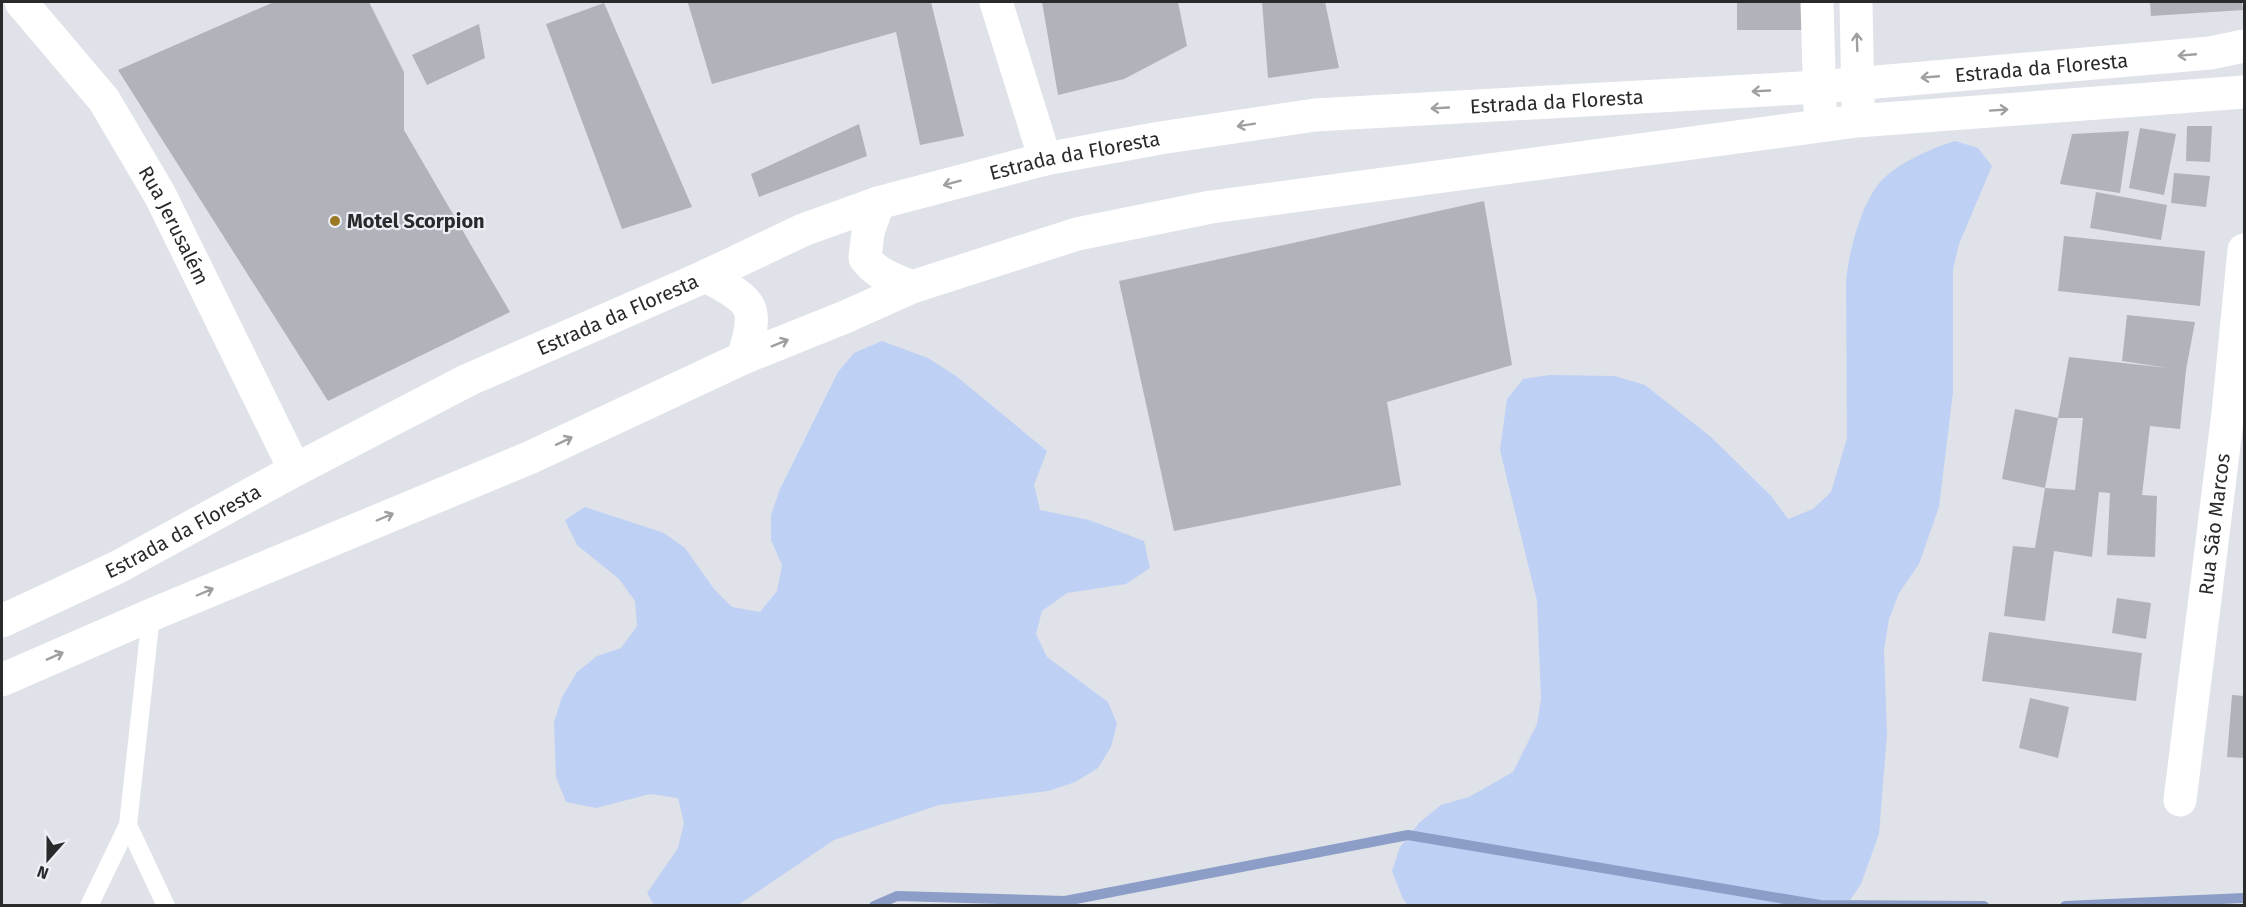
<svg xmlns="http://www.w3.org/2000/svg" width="2246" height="907" viewBox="0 0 2246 907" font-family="'Fira Sans',sans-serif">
	<rect width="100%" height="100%" fill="#dfe2e8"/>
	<path fill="#bfd0f5" d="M1955,141L1978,148L1992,166L1959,244L1953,269V392L1939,507L1919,564L1899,593L1889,619L1884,650L1887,734L1879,834L1861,884L1846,906L1408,905L1402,897L1392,871L1400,847L1420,822L1441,805L1469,797L1513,772L1537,724L1541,699L1537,601L1500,450L1507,399L1523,379L1550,375L1615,376L1645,385L1711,437L1772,497L1788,519L1813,509L1831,492L1847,438L1846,281C1849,251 1862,198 1885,177C1903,161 1932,148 1955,141Z
		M882,341L928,358L956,376L1047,451L1034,485L1040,510L1089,520L1144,541L1150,568L1126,584L1067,593L1042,611L1036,634L1047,657L1108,702L1117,724L1111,747L1098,768L1075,782L1048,791L939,805L834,840L738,905H654L647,893L678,848L684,823L678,798L650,794L596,808L566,802L556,777L554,722L562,697L577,672L597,656L621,648L637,626L635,601L619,579L577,545L565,520L585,507L664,533L685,548L714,589L732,607L760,612L777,591L782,565L771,540V515L780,489L838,372L854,353Z"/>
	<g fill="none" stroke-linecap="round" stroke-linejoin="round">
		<path stroke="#8c9ec7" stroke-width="10" d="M874,906L897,896L1065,901L1408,835L1820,905L1984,906
			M2065,906L2244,898"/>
	</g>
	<path fill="#b0b3b9" d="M274,2H369L404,72V130L510,312L328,401L118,70Z
		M697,2H931L964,136L920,145L896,32L712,84L688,3Z
		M1042,2H1178L1187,46L1124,79L1058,95Z
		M1262,2H1325L1339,68L1268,78Z
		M1737,2H1817V30H1737Z
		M2150,2H2242L2243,10L2151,16Z
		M604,3L692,207L622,229L546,24Z
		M479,24L485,58L427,85L412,55Z
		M859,124L867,156L759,197L751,174Z
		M2187,126H2212L2210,162L2186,161Z
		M2140,128L2176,134L2164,195L2129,188Z
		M2129,131L2120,193L2060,184L2072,134Z
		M2174,173L2210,176L2206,207L2171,203Z
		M2096,192L2167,205L2161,240L2090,228Z
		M1484,201L1512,365L1387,402L1401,485L1174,531L1119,281Z
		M2064,236L2205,251L2200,306L2058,291Z
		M2127,315L2195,322L2186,370L2180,429L2150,426L2142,495L2157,496L2155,557L2107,555L2110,493L2099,492L2092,557L2054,551L2045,621L2004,616L2013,546L2035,548L2045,488L2075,490L2083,418H2058L2069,357L2169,368L2122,361Z
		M2015,409L2058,418L2045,488L2002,479Z
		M2117,598L2151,603L2146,639L2112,633Z
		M1989,632L2142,653L2136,701L1982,681Z
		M2232,695L2244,696V758L2227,757Z
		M2030,698L2069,707L2058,758L2019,748Z"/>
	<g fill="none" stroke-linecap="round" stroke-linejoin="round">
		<path stroke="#fff" stroke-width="18" d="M128,825L166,906
			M89,906L128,825L151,615"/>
		<g stroke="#fff" stroke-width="33">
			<path id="s1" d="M21,2L104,100L160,195L295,470"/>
			<path d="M996,2L1045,159"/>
			<path id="s2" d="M2180,800L2228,413L2244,250"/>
		</g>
		<g stroke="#fff" stroke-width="33">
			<path d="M1817,2L1820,108"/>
			<path d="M1856,2L1858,104"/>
			<path d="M878,203L868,232L865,258C877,275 894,279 912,287"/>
			<path d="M706,276C753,302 760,304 743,358"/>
			<path id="s3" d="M2,621L118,567L295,470L468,380L706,276L803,230L878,203L1045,159L1160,138L1315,115L1819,87L2210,53L2244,46"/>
			<path d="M2,680L151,615L529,458L743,358L845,317L912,287L1077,234L1211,207L1857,121L2244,92"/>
		</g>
	</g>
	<defs><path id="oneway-shaft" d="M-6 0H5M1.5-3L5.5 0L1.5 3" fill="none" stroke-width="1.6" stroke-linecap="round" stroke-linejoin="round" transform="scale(1.5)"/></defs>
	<g stroke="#9f9fa0">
		<use href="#oneway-shaft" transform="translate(1857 42) rotate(-92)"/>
		<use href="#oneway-shaft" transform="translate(2187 55) rotate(175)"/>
		<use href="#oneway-shaft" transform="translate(1930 77) rotate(175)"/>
		<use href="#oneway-shaft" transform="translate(1761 91) rotate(177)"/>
		<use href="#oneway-shaft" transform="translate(1440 108) rotate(177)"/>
		<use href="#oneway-shaft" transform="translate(1999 110) rotate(-4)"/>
		<use href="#oneway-shaft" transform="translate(1246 125) rotate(171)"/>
		<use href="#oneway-shaft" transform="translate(952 183) rotate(165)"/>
		<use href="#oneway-shaft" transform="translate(780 343) rotate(-22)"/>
		<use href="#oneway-shaft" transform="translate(564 441) rotate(-25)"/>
		<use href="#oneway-shaft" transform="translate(385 517) rotate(-23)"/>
		<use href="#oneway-shaft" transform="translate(205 592) rotate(-23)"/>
		<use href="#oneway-shaft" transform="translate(55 656) rotate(-24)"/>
	</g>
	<circle fill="#9b7923" stroke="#eceff5" stroke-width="2" cx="335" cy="221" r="6"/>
	<g text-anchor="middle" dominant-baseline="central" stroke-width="4.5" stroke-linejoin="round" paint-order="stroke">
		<g font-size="20" fill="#292a2c" stroke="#eceff5">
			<text stroke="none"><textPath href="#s3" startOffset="2146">Estrada da Floresta</textPath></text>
			<text stroke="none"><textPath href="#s3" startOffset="1660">Estrada da Floresta</textPath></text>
			<text stroke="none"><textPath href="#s3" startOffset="1174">Estrada da Floresta</textPath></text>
			<text stroke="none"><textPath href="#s1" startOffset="272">Rua Jerusalém</textPath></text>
			<text stroke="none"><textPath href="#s3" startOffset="688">Estrada da Floresta</textPath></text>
			<text stroke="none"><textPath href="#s2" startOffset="278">Rua São Marcos</textPath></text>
			<text stroke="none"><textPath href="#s3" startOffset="202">Estrada da Floresta</textPath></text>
		</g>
		<g font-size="20" font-weight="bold" fill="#292a2c" stroke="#eceff5" text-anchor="start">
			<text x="347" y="221">Motel Scorpion</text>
		</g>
	</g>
	<rect width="2246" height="907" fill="none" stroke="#292a2c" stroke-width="6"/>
	<g transform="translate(48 859) rotate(201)" stroke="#eceff5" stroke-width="4.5" paint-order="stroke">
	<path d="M0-4.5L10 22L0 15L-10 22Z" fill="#292a2c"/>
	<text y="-9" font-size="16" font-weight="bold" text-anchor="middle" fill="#292a2c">N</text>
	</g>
</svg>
